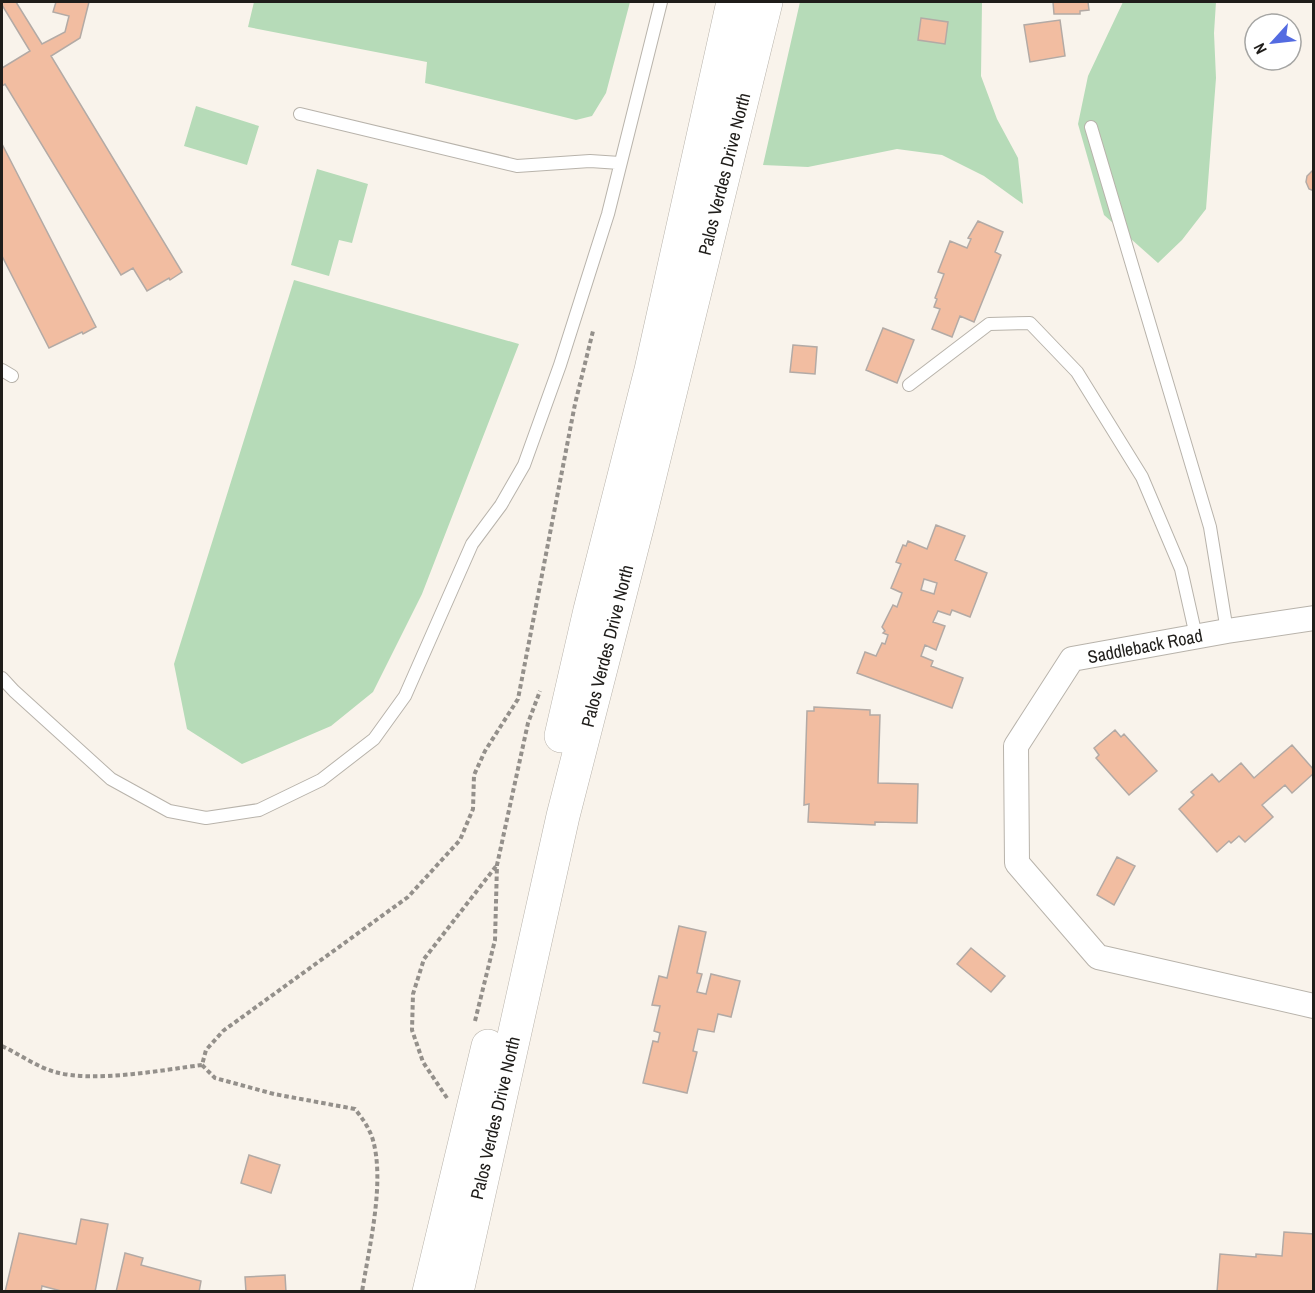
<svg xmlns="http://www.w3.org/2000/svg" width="1315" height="1293" viewBox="0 0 1315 1293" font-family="'Archivo Narrow',sans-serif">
	<rect width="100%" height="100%" fill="#f9f3eb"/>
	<path fill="#b6dbb8" d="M254,2H630L606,93L592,116L576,120L425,83L427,62L248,27Z
		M800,2H982L981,76L997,119L1018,158L1023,204L984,176L942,155L897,149L808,167L763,165Z
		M1123,2H1216L1214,33L1216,78L1206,209L1182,240L1158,263L1104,215L1078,124L1088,76Z
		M196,106L259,126L247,165L184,146Z
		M317,169L368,184L352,243L339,240L329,276L291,265Z
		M294,280L519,344L422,594L373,692L331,726L242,764L187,729L174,664Z"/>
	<path fill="#f2bda1" stroke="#b3aaa5" stroke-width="1.5" fill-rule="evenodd" d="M2,2H16L42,44L65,32L69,16L53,12L56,2H89L80,38L51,56L182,272L170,280L169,278L147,291L133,268L121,275L5,84L2,86V68L30,51L2,5Z
		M1053,2H1088L1089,10L1080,11V14H1054Z
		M921,18L948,22L945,44L918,40Z
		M1060,20L1065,56L1030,62L1024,25Z
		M2,144L96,327L83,334L82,332L49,348L2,256Z
		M1314,169V191L1309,189L1306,182L1307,176Z
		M978,221L1003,232L995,252L1001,255L974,322L960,316L952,337L932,329L940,309L934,307L937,299L935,298L944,274L938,272L950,241L967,248L971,239L968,238Z
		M883,328L914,340L897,383L866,370Z
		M793,345L817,347L815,374L790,372Z
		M936,525L965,536L955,560L987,573L970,617L952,610L950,615L938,611L933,622L945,626L936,650L925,645L921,656L933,661L931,666L963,678L952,708L857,673L865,652L876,656L882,643L885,644L888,635L883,633L885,631L882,627L893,605L897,607L902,593L891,588L901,564L896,562L903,545L906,546L908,541L927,549ZM924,579L937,583L934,594L921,590Z
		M814,707L870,710V715H880L878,783L918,784L917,823L875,822V825L808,822L809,804L804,805L807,711H814Z
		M1115,730L1121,737L1124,734L1157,771L1129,795L1096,758L1099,755L1094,748Z
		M1292,745L1314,770V773L1292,793L1285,785L1262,805L1273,817L1245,842L1239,836L1231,843L1229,841L1217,852L1179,809L1194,795L1191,792L1212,774L1219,782L1241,763L1254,778Z
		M1117,857L1135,866L1114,905L1097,895Z
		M679,926L706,932L697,973L702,974L697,992L706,994L711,974L740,981L731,1017L718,1014L714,1032L698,1029L693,1051L697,1052L687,1093L643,1083L653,1041L658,1042L660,1033L654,1031L660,1006L652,1005L659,976L667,978Z
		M971,948L1005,976L991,992L957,964Z
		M249,1155L280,1165L271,1193L241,1183Z
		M81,1219L108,1224L95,1292H65L42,1286L41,1292H5L19,1233L76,1244Z
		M1284,1232L1314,1234V1292H1217L1220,1254L1256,1257V1254L1282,1256Z
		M125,1253L143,1258L141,1265L201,1281L199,1292H116Z
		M285,1275L286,1292H246L245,1277Z"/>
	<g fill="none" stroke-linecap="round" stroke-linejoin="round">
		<g stroke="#b8b3ab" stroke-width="14">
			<path id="lane" d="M300,114L517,166L590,161L620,163
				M1091,127L1210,527L1227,631
				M2,370L12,376
				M909,385L989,324L1030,323L1077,372L1142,477L1181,569L1196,636
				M2,678L14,691L111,779L169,811L206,818L259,810L321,780L374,739L405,696L472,544L501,505L524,465L560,365L608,214L661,2"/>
		</g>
		<g stroke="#b8b3ab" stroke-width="26">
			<path id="street" d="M1314,618L1227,631L1072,659L1016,746L1017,863L1098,957L1314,1006"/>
		</g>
		<g stroke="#b8b3ab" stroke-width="34">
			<path id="primary" d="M561,736L590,610L651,370L733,2
				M429,1292L488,1046
				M457,1292L563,816L638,524L766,2"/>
		</g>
		<path stroke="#94908b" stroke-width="4" stroke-dasharray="4.5 3" stroke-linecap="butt" d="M475,1021L495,940L497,865L528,723L540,691
			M2,1046C19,1054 37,1067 55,1072C94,1083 162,1070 202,1065L206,1050L223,1031L408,897L460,840L473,809L474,775L485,751L518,699L575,404L593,331
			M202,1065L215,1078L274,1094L355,1109C362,1118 368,1126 372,1137C386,1180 369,1247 362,1292
			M447,1098L423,1062L412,1030L413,994L424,959L497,865"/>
		<use href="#lane" stroke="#fff" stroke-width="12"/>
		<use href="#street" stroke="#fff" stroke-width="24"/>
		<use href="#primary" stroke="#fff" stroke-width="33"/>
	</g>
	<g text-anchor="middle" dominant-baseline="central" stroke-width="6" stroke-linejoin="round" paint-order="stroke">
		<g font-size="18" fill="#1f1d1a" stroke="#fff">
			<text transform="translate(724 174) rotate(-76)">Palos Verdes Drive North</text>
			<text transform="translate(607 646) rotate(-76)">Palos Verdes Drive North</text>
			<text transform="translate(1145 646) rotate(-11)">Saddleback Road</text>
			<text transform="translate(495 1118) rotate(-77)">Palos Verdes Drive North</text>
		</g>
	</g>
	<rect width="1315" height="1293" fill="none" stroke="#1f1d1a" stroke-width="6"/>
	<g transform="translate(1273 42) rotate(243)"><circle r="28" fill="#ffffff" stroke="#a5a5a3" stroke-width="1.5"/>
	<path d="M0-4.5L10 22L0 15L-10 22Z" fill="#536be1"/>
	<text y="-9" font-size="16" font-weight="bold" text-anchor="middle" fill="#1f1d1a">N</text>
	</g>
</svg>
